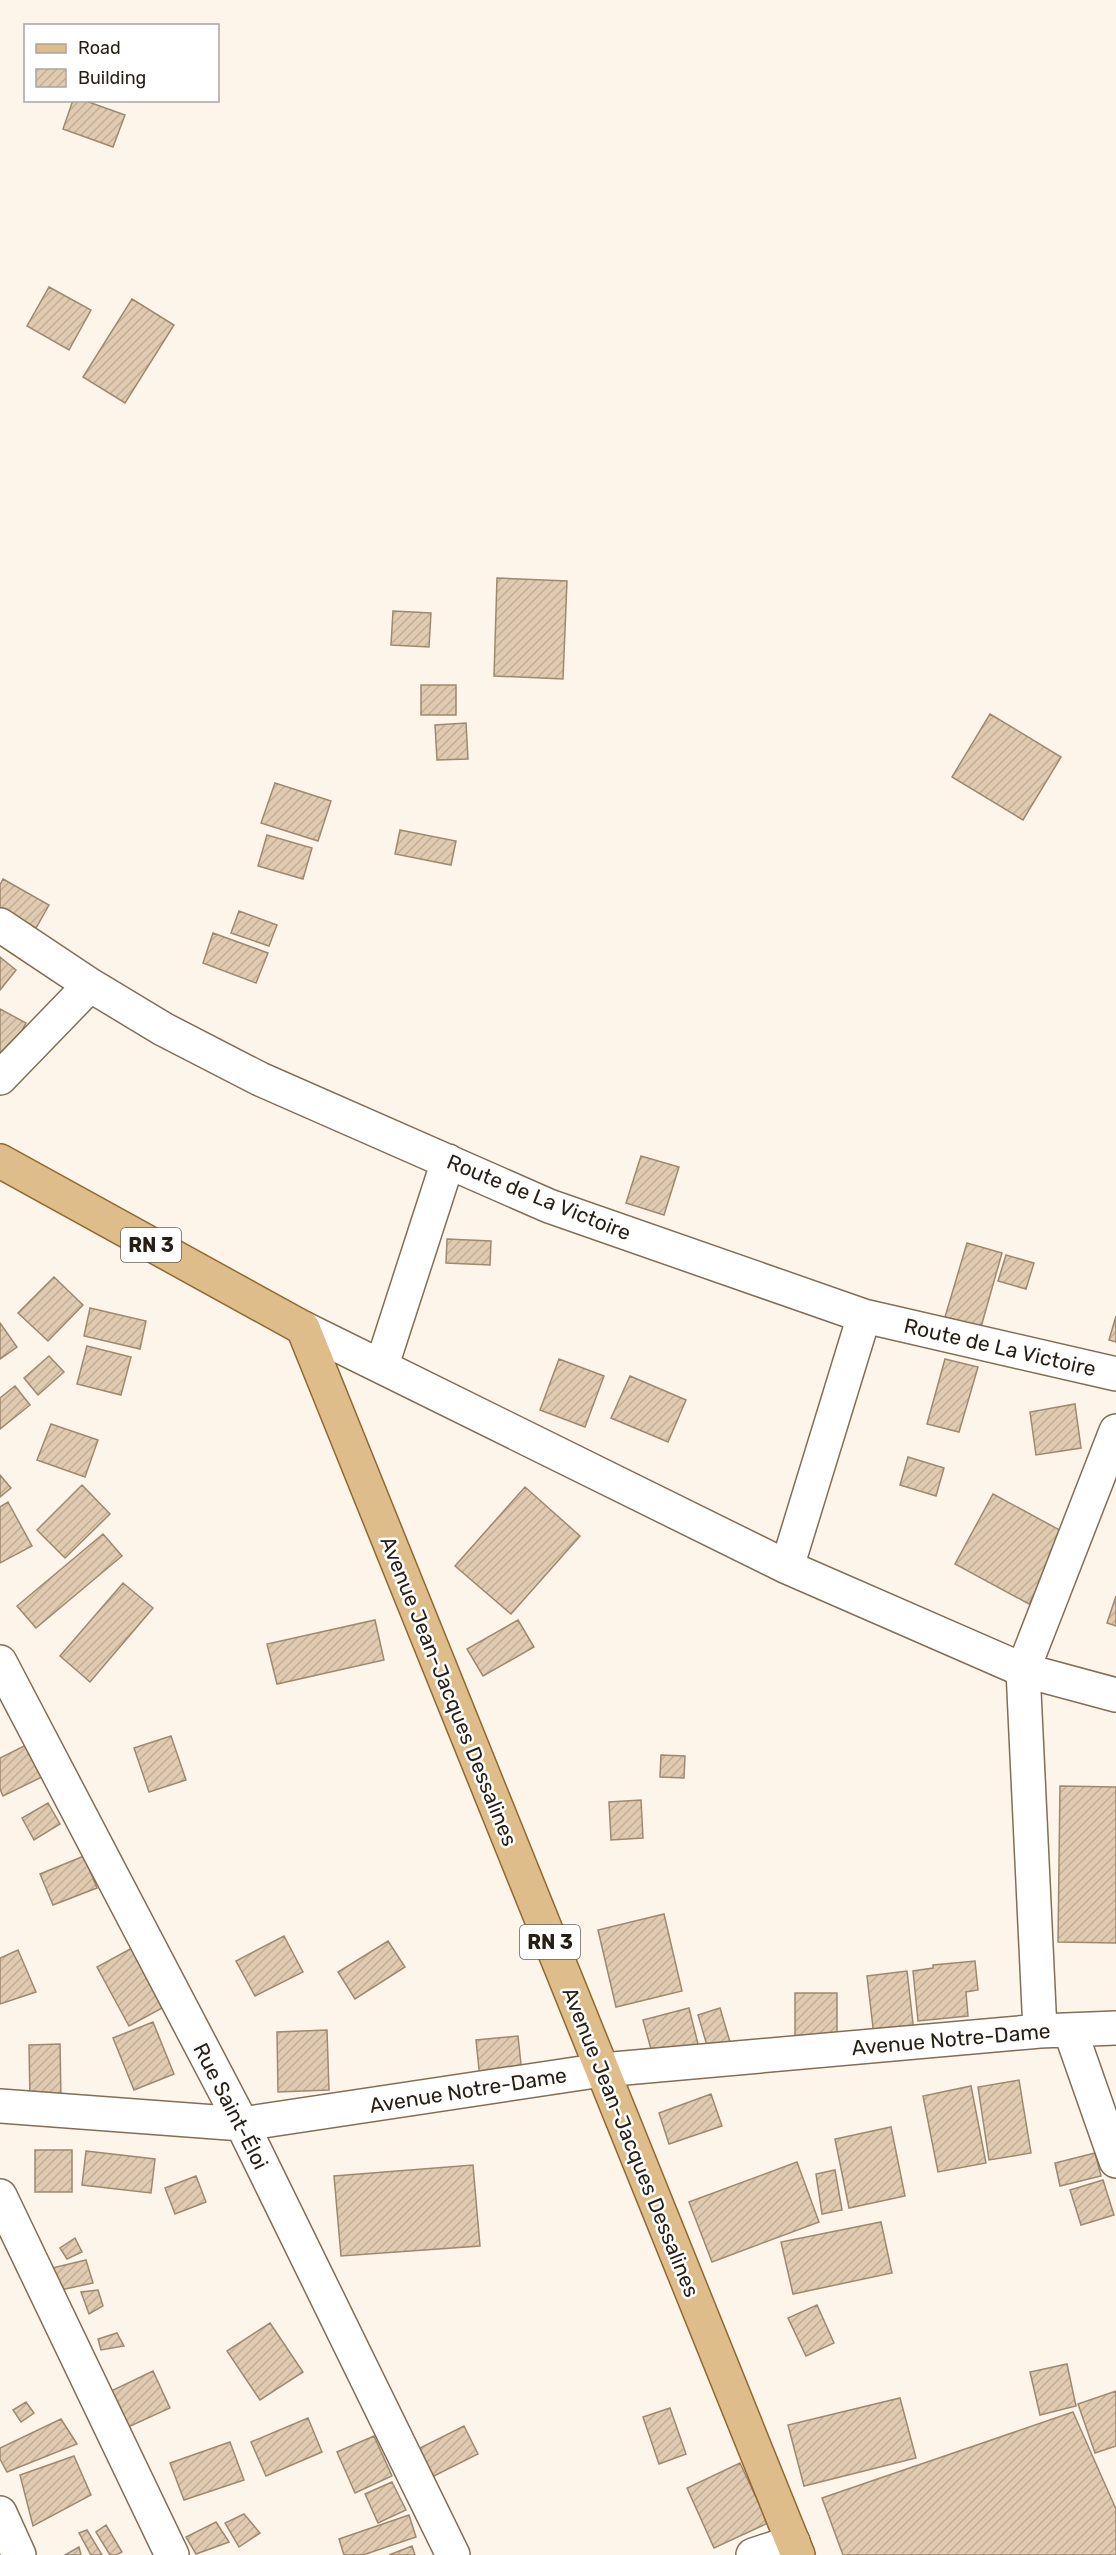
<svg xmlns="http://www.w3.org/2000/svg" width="1116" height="2555" viewBox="0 0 1116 2555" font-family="Rubik,sans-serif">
	<defs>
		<pattern id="building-hatch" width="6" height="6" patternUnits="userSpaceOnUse" patternTransform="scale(1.5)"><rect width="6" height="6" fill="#e1cbb0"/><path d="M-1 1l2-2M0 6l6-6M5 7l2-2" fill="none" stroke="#c1ae96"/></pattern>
	</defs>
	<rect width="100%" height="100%" fill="#fef5ea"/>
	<path fill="url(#building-hatch)" stroke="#9d896f" stroke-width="1.5" d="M73,100H83L125,115L113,147L63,129Z
		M49,287L91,310L69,350L27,326Z
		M132,299L174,325L125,403L83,377Z
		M497,578L567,581L563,679L494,676Z
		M393,611L431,613L429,647L391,645Z
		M421,685H456V715H421Z
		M990,714L1061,757L1023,820L952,777Z
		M466,723L468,759L437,760L435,725Z
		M275,783L331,801L318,841L261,823Z
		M400,830L456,841L451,865L395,854Z
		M267,835L312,848L303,879L258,866Z
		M3,879L49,905L36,928L0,908V885Z
		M239,911L277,925L269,946L231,933Z
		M213,933L268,953L256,983L203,963Z
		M0,957L16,970L0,990Z
		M0,1009L26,1023L0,1071Z
		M641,1156L679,1167L664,1215L626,1203Z
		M447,1239L491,1241L490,1265L446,1263Z
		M967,1243L1002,1253L981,1327L945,1317Z
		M1006,1255L1034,1263L1026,1289L998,1281Z
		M54,1277L83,1305L48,1341L18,1313Z
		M90,1308L146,1321L140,1349L84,1336Z
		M1116,1316V1342L1109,1340Z
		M0,1323L17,1347L0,1359Z
		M87,1346L131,1357L121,1395L77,1384Z
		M49,1356L64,1372L38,1395L24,1378Z
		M559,1359L604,1376L585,1427L540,1410Z
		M945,1359L978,1367L959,1432L927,1424Z
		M630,1376L686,1400L668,1442L611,1418Z
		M15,1386L30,1405L0,1429V1398Z
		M1075,1404L1081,1448L1036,1455L1030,1412Z
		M51,1424L98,1440L85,1477L37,1460Z
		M908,1457L944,1468L936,1496L900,1485Z
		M0,1475L11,1488L0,1497Z
		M82,1485L110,1514L65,1558L37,1530Z
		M525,1487L580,1536L511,1614L455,1566Z
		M993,1494L1067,1534L1029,1604L955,1564Z
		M8,1502L32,1546L0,1563V1507Z
		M103,1534L122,1556L36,1628L17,1606Z
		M123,1583L153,1608L90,1682L60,1656Z
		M1116,1596V1626L1107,1623Z
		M375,1620L384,1660L277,1684L267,1644Z
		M518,1620L534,1647L483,1676L467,1649Z
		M171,1736L186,1780L149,1792L134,1748Z
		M32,1742L48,1774L3,1796L0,1789V1758Z
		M661,1755L685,1756L684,1778L660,1777Z
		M1060,1786L1116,1787V1943L1058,1942Z
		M641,1800L643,1838L611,1840L609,1802Z
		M48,1803L60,1824L34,1840L22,1818Z
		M84,1856L97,1888L53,1905L40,1874Z
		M664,1914L682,1991L616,2007L598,1930Z
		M284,1936L303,1972L255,1996L236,1961Z
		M388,1941L405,1967L355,1999L338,1972Z
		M132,1948L164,2007L129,2026L97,1967Z
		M18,1950L36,1992L0,2004V1958Z
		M975,1961L978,1990L966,1992L968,2016L918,2021L913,1971L933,1968V1965Z
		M907,1971L914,2032L874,2036L867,1976Z
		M795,1993H837V2039H795Z
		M689,2008L699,2048L654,2060L643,2020Z
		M720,2008L730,2042L708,2049L698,2015Z
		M153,2022L174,2074L134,2090L113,2038Z
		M327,2030L329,2090L278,2092L277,2032Z
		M518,2036L522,2074L480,2079L476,2040Z
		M60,2044L61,2099L30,2100L29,2045Z
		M1019,2080L1031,2153L989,2160L978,2087Z
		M971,2086L986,2163L938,2172L923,2096Z
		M711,2094L722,2126L669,2144L659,2113Z
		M891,2127L905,2196L849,2208L835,2139Z
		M35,2150H72V2192H35Z
		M86,2151L155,2159L151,2193L82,2185Z
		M1095,2153L1101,2176L1060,2186L1055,2163Z
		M797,2162L819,2222L712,2262L689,2202Z
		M473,2165L480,2246L341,2256L334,2176Z
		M835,2170L842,2210L822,2214L816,2174Z
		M196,2176L206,2202L175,2214L165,2188Z
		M1103,2180L1114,2215L1081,2225L1070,2190Z
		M881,2222L892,2273L793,2294L781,2242Z
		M75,2238L82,2252L67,2259L60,2248Z
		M86,2260L93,2283L51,2292L44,2270Z
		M98,2290L103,2306L89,2314L81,2292Z
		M817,2305L834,2343L806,2356L788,2318Z
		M270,2323L303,2372L260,2400L227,2351Z
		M117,2333L124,2346L101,2350L98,2339Z
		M1067,2364L1076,2406L1040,2415L1030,2372Z
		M153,2371L170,2408L126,2428L109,2392Z
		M1116,2391V2446L1095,2453L1078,2404Z
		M900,2398L916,2458L804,2486L788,2425Z
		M26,2402L34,2413L21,2422L13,2410Z
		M670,2408L686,2454L659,2464L643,2417Z
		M1073,2412L1116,2509V2555H843L822,2498Z
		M308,2418L322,2452L266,2476L251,2442Z
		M61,2419L77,2444L7,2472L0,2459V2448Z
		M464,2426L478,2454L432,2477L418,2449Z
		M374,2436L392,2476L355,2493L337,2452Z
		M230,2442L244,2480L184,2500L170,2463Z
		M74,2456L91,2495L33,2526L20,2475Z
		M740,2463L768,2523L714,2548L687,2488Z
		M392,2482L406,2510L378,2523L365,2494Z
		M244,2514L260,2533L239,2547L225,2523Z
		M409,2515L416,2537L363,2555H344L339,2539Z
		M216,2522L229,2542L196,2554L186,2537Z
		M106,2525L122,2552L116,2555H110L96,2532Z
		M87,2530L102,2555H91L79,2533Z
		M412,2546L415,2555H389Z
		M79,2547L81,2555H65Z"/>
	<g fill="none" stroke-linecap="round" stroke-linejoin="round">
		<g stroke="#826e55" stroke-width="36">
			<path id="minor" d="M0,925L90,985L163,1029L260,1079L549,1206L864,1316L1116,1374
				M0,1078L90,985
				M303,1328L787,1567L1023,1670L1116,1695
				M382,1365L448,1161
				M787,1567L864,1316
				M0,1662L242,2124L453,2555
				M1070,2030L1116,2161
				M1040,2031L1023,1670L1116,1431
				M0,2106L242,2124L602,2070L1040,2031L1116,2028
				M0,2196L172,2555
				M0,2513L19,2555
				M753,2555L793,2542"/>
		</g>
		<g stroke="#906930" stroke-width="36">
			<path id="major" d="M0,1161L303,1328L798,2555"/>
		</g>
		<use href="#minor" stroke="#fff" stroke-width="33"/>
		<use href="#major" stroke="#dfbd8b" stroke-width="33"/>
	</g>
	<g text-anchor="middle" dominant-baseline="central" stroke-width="5" stroke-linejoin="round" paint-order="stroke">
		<g fill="#fff" stroke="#68625b" stroke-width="1.5">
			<rect x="121" y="1228" width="60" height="34" rx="4.5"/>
			<rect x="520" y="1925" width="60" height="34" rx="4.5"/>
		</g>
		<g font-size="20" font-weight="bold" fill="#271f15">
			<text x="151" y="1245">RN 3</text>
			<text x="550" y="1942">RN 3</text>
		</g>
		<g font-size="21" fill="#271f15" stroke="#fff">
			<text transform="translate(539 1197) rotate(22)">Route de La Victoire</text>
			<text transform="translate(1000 1347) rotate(13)">Route de La Victoire</text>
			<text transform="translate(449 1691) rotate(68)">Avenue Jean-Jacques Dessalines</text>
			<text transform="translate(951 2039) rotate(-5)">Avenue Notre-Dame</text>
			<text transform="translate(468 2090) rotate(-9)">Avenue Notre-Dame</text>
			<text transform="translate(231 2106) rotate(63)">Rue Saint-Éloi</text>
			<text transform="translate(631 2142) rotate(68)">Avenue Jean-Jacques Dessalines</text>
		</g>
	</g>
	<rect x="24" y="24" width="195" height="78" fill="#ffffff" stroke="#a9a5a1" stroke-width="1.5"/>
	<rect x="36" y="44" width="30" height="9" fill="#dfbd8b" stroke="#a9a5a1" stroke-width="1.5"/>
	<text x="78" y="54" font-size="18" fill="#271f15">Road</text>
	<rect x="36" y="69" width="30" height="18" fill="url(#building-hatch)" stroke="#a9a5a1" stroke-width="1.5"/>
	<text x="78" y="84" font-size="18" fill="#271f15">Building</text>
</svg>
